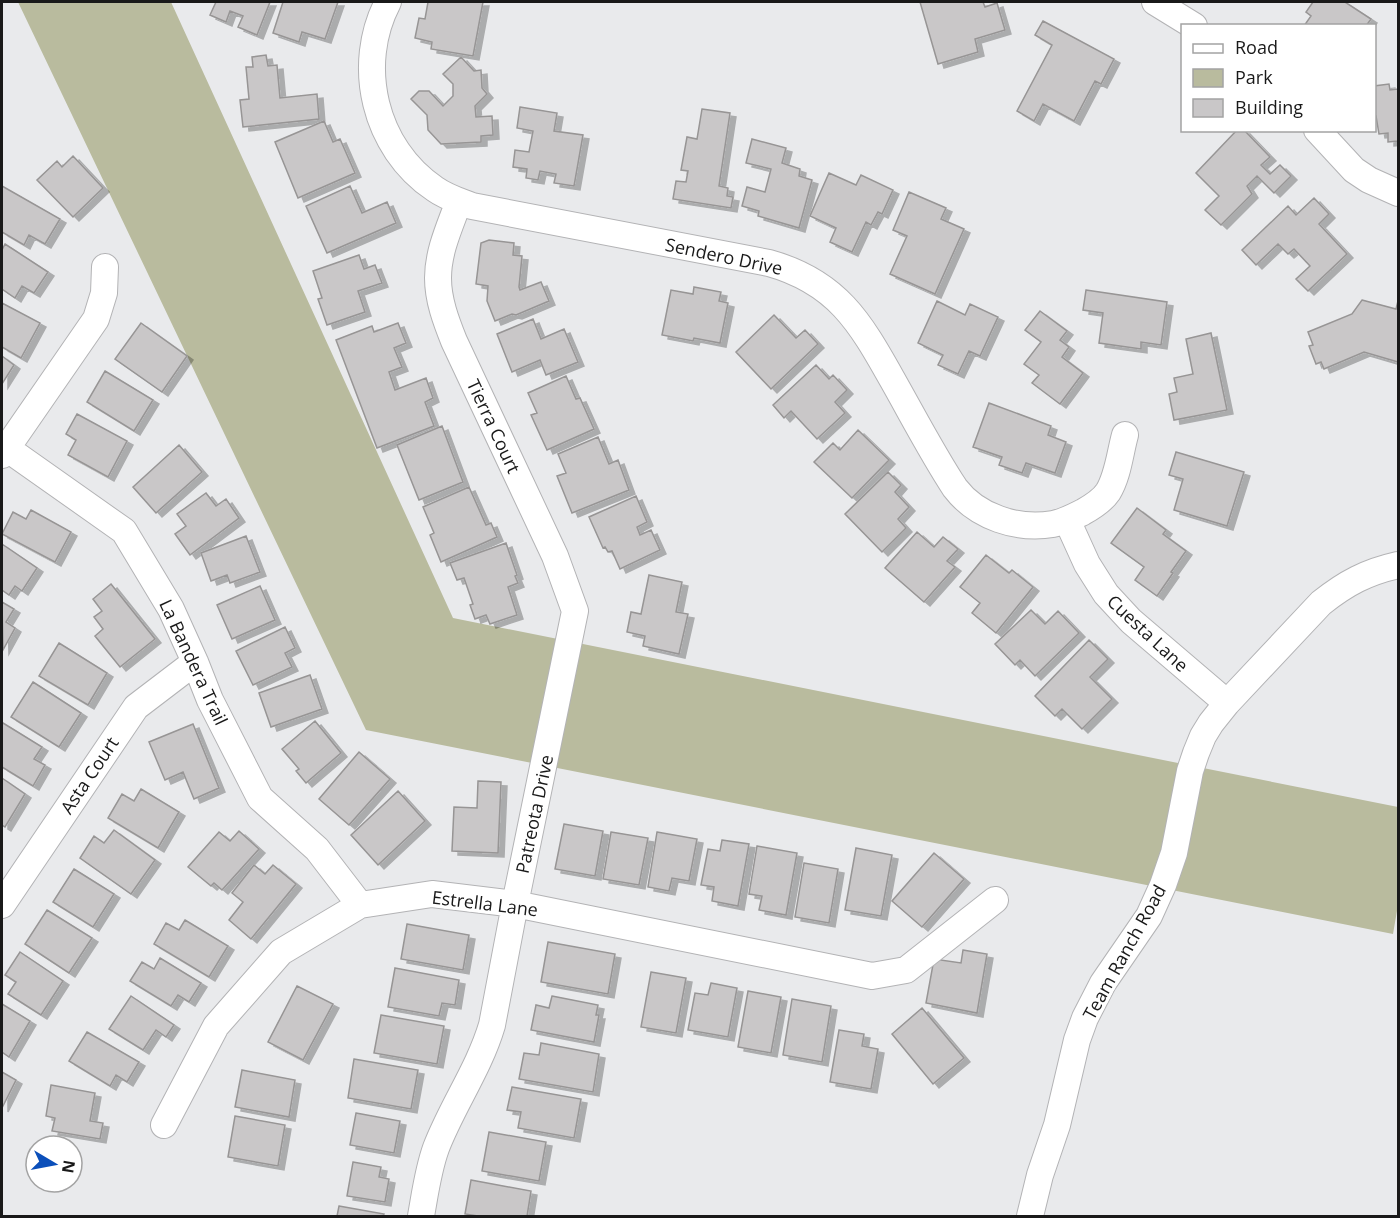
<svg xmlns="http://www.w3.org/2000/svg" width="1400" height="1218" viewBox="0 0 1400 1218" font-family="'Open Sans',sans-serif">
	<defs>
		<filter id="shadow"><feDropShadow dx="6" dy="4" stdDeviation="0" flood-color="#0004"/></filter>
	</defs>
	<rect width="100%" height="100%" fill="#e9eaec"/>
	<path fill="#b9bb9e" d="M18,2H171L453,618L1398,807V905L1393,934L366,730Z"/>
	<path fill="#c9c7c8" stroke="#979595" stroke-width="1.5" filter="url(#shadow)" d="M216,2H270L257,35L238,27L243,16L230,11L226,22L210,15Z
		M283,2H338L325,39L302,32L299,42L273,33Z
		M428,2H483L473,56L431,49L432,42L415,38L419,18L425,19Z
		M920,2H983L985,7L997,3L1005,30L975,39L978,52L938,64Z
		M1313,2H1345L1371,19L1366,26H1304L1311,16L1306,12Z
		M1043,21L1114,59L1101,84L1095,81L1074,121L1043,104L1034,121L1017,111L1052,45L1035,35Z
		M266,55L268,66L277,65L280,98L317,94L319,119L243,127L240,100L249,99L246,67H253L252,57Z
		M461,57L474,71L481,70L482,88L487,94L475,106L476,117L492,116L493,135L481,136V142L441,144L428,130L427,115L411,99L419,91H429L443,106L453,96V84L443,74Z
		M1389,84L1390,90L1398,89V141L1388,142V133L1379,134L1376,116H1374V86Z
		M520,107L557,113L554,131L583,135L574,186L554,183L556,174L540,171L538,180L526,178L527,169L513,167L515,150L529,152L533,131L517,128Z
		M702,109L730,113L719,186L728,188L727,196L733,197L731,208L673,199L676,181L686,182L688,171L681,170L687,137L697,139Z
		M324,121L333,142L340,139L355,173L298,198L275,142Z
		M1237,130H1244L1270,157L1261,165L1270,174L1280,165L1291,176L1274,193L1257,176L1247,186L1252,194L1221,225L1205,210L1219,196L1196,173Z
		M752,139L786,148L782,163L800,169L799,176L812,180L799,228L758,216L759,211L742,206L747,187L765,192L771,169L746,163Z
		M73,156L103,188L73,217L37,180L57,161L62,167Z
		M829,173L856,185L861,175L893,190L882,214L878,212L871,225L866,222L852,252L830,242L836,228L810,216Z
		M2,186L60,219L45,244L29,235L24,245L2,232Z
		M350,186L362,213L387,202L396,223L327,253L306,206Z
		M909,192L946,208L941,219L964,229L935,294L890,274L907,236L893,230Z
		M1314,198L1329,214L1319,224L1347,254L1308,291L1296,279L1310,266L1294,249L1288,254L1278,244L1256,265L1242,250L1288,206L1296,215Z
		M489,240L514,243L513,255L522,256L519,287L520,290L541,282L549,301L516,315L512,314L495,321L487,301L488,286L476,284L481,243Z
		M5,244L48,272L34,293L22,286L15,298L2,289V250Z
		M359,255L364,269L375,265L382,283L358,291L365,312L327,325L318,299L322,298L313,271Z
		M694,287L721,292L719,301L728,303L720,343L694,338L693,341L662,335L671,290L693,294Z
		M1086,290L1167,302L1161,345L1141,342V349L1099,343L1103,313L1083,310Z
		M1362,300L1396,309L1398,301V362L1364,352L1324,369L1321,362L1316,364L1309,346L1313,345L1308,332L1352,314Z
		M937,301L965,315L970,304L998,317L980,356L969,351L958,374L938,365L943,355L918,343Z
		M2,303L40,323L21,358L2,347Z
		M1040,311L1067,331L1060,340L1069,347L1062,357L1083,373L1060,404L1032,383L1039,375L1024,364L1041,342L1025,330Z
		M774,315L796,338L805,330L818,344L771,389L736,352Z
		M533,319L541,339L564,329L578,362L546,375L540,360L512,372L497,334Z
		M141,323L187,356L162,392L115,359Z
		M398,323L406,343L394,348L402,367L389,372L395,390L426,378L433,398L425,402L434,426L377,448L336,340L372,326L374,332Z
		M1211,333L1227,410L1174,420L1169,394L1177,392L1174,378L1193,374L1186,339Z
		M2,356L14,365L2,384Z
		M816,365L829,379L833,375L847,390L835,402L845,413L817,439L791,411L784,418L773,405Z
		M105,371L153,400L134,431L87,402Z
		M566,376L576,399L580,398L594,429L547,450L531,415L537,413L528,393Z
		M989,403L1051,426L1048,435L1066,442L1055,473L1026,463L1022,473L999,465L1002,457L973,447Z
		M77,414L127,441L108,477L68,455L76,440L66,434Z
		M442,426L463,482L419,500L397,445Z
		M858,430L889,460L852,498L814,462L833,443L840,450Z
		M598,437L609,464L618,460L629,490L572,513L557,476L566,473L558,454Z
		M179,445L202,472L156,513L133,487Z
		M1176,452L1244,472L1227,526L1174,510L1183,479L1169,475Z
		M888,472L901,485L895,492L909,507L898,519L906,528L882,552L845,514Z
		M469,487L486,525L491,523L497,537L441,562L430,535L434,533L423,507Z
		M206,493L216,506L226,499L239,518L190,555L175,534L186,526L177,514Z
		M636,496L647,522L637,527L640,535L651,530L660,550L620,569L612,551L608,552L605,547L603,548L589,517Z
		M1137,508L1166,530L1163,534L1186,551L1171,572L1173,573L1157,596L1135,580L1144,567L1111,543Z
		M31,510L71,532L55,562L2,534L13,512L26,519Z
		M917,532L934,547L943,537L958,549L947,561L955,567L924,602L885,568Z
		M246,536L260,572L230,583L227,575L211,581L201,553Z
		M506,543L517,575L515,576L518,583L508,587L517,615L490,624L486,615L475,619L470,605L473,604L464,578L457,580L450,563Z
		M2,544L37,568L22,591L15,586L9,595L2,590Z
		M986,555L1009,573L1012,570L1033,587L996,633L972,613L980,603L960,587Z
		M649,575L682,582L676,612L688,614L679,654L643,646L645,636L627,632L631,612L641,614Z
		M111,584L155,639L120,667L95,636L103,629L94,617L102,611L93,599Z
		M260,586L275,620L232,639L217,605Z
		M2,602L14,609L6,622L15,628L3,650Z
		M1031,610L1045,624L1058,611L1079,633L1035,676L1020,660L1015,665L995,644Z
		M285,627L295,648L285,653L292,667L253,685L236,651Z
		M1089,640L1108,659L1090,677L1112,699L1082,729L1062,709L1055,716L1035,696Z
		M59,643L107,673L88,705L39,676Z
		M310,675L322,709L271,727L259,693Z
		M33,682L81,713L59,747L11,717Z
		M315,721L341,753L306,783L296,771L299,769L282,749Z
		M3,723L42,747L34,759L45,765L33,786L2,767V725Z
		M193,724L219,788L194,799L183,772L165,780L149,742Z
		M359,752L390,779L349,825L319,799Z
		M2,778L25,794L5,827L2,825Z
		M478,781L501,782L498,853L452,851L454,807L477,808Z
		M141,789L179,812L158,848L108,818L122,794L134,801Z
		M398,791L425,821L378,865L351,835Z
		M564,824L603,831L595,876L555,869Z
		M114,830L155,860L131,894L80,858L94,836L104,843Z
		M239,831L259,849L222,890L214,883L211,886L188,867L219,832L230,841Z
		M611,832L648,838L639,885L603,879Z
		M657,832L697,839L689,881L672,878L669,891L648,887Z
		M722,840L749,844L738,906L712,901L714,887L701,885L708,849L720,851Z
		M757,846L797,853L786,915L759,910L762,896L749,894Z
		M856,848L892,855L881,916L845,910Z
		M934,853L964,879L922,927L892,901Z
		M804,863L838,869L829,923L795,917Z
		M254,865L265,874L273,865L296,884L251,939L229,920L243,902L232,893Z
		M74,869L114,894L93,927L53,902Z
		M47,910L92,938L69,973L25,944Z
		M185,920L228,946L209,977L154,944L166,923L179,930Z
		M407,924L469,935L463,970L401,959Z
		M548,942L615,954L608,994L541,982Z
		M963,950L987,954L977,1013L926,1003L934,959L961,963Z
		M20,952L63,981L41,1015L8,994L16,982L5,975Z
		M160,958L201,983L189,1002L178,995L171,1006L130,981L142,962L154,969Z
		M395,968L459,980L455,1005L442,1003L439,1016L388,1007Z
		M651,972L686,978L676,1033L641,1027Z
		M711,983L737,988L728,1037L688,1030L695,993L708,995Z
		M297,986L333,1004L303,1060L268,1042Z
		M748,991L781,997L771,1053L738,1047Z
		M131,996L174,1025L166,1037L156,1030L143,1050L109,1029Z
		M552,996L598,1005L596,1015H599L594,1042L531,1030L536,1005L549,1008Z
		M792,999L831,1006L822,1062L783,1055Z
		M2,1004L30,1021L9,1057L2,1052Z
		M922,1008L964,1058L933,1084L892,1034Z
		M381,1015L444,1026L437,1064L374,1053Z
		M839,1030L864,1034L862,1046L878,1049L871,1089L830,1082Z
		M87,1032L139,1062L127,1082L116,1075L110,1086L69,1061Z
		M541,1043L599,1054L593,1092L519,1079L524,1053L539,1055Z
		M354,1059L418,1070L411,1109L348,1098Z
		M242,1070L295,1080L289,1117L235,1107Z
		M2,1072L16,1080L2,1108Z
		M51,1085L95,1093L90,1121L103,1123L100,1139L52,1131L55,1118L46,1116Z
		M512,1087L581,1099L574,1138L518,1128L521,1112L507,1110Z
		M356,1113L400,1121L394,1153L350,1145Z
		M235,1116L285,1125L278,1166L228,1157Z
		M489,1132L546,1142L539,1181L482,1171Z
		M353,1162L381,1167L379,1177L389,1179L385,1202L347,1196Z
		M471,1180L531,1191L527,1216H478L465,1214Z
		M339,1206L384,1214L383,1216H337Z"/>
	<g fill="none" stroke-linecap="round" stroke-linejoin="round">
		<g stroke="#b3b3b5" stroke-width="28">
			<path id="minor" d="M388,2C355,65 374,148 435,189C446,197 459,201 472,206L769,263C837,282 860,322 892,379C913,416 932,453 955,488C977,517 1017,530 1053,524C1064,522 1073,517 1083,512C1092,507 1102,501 1108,492C1118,476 1120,453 1125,435
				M1155,2L1194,26
				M1317,130L1354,170L1369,180L1398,193
				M2,445L124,531L171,609L195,662L210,700L260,798L317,849L360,905
				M2,455L96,319L104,293L105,267
				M1067,520L1087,564L1106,594L1131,621L1227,703
				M2,905L136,707L195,662
				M164,1125L216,1026L281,952L360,905L432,894L515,904L872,976L906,970L995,900
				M421,1216C425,1194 428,1170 436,1148C452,1106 479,1069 492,1025L515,904L575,611L555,556L454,341C446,321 438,300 438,278C438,251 450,226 459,201
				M1030,1216L1040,1175L1057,1125L1077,1040L1085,1018L1103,983L1149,916L1163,885L1174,853L1190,771L1196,753L1203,736L1211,723L1227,703L1321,603C1346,583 1367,572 1398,565"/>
		</g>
		<use href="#minor" stroke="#fff" stroke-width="26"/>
	</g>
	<g text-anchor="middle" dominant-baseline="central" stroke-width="6" stroke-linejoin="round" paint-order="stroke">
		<g font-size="18" fill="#191919" stroke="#fff">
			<text transform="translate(724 256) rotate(12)">Sendero Drive</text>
			<text transform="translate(494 426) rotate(65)">Tierra Court</text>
			<text transform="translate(1148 633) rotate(43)">Cuesta Lane</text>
			<text transform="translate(194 662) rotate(65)">La Bandera Trail</text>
			<text transform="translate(89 775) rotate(-56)">Asta Court</text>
			<text transform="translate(534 814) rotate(-78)">Patreota Drive</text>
			<text transform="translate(485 903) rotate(7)">Estrella Lane</text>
			<text transform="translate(1124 952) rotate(-61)">Team Ranch Road</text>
		</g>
	</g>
	<rect width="1400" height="1218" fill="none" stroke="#191919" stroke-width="6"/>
	<rect x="1181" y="24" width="195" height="108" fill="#ffffff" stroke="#a3a3a3" stroke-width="1.5"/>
	<rect x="1193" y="44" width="30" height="9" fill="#ffffff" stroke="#a3a3a3" stroke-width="1.5"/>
	<text x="1235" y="54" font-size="18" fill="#191919">Road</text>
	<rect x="1193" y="69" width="30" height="18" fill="#b9bb9e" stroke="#a3a3a3" stroke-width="1.5"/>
	<text x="1235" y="84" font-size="18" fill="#191919">Park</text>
	<rect x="1193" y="99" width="30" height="18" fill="#c9c7c8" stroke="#a3a3a3" stroke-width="1.5"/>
	<text x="1235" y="114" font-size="18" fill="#191919">Building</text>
	<g transform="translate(54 1164) rotate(100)"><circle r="28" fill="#ffffff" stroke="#a3a3a3" stroke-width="1.5"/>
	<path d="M0-4.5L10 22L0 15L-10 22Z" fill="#0b4fba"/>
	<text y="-9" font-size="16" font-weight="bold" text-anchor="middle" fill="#191919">N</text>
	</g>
</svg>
